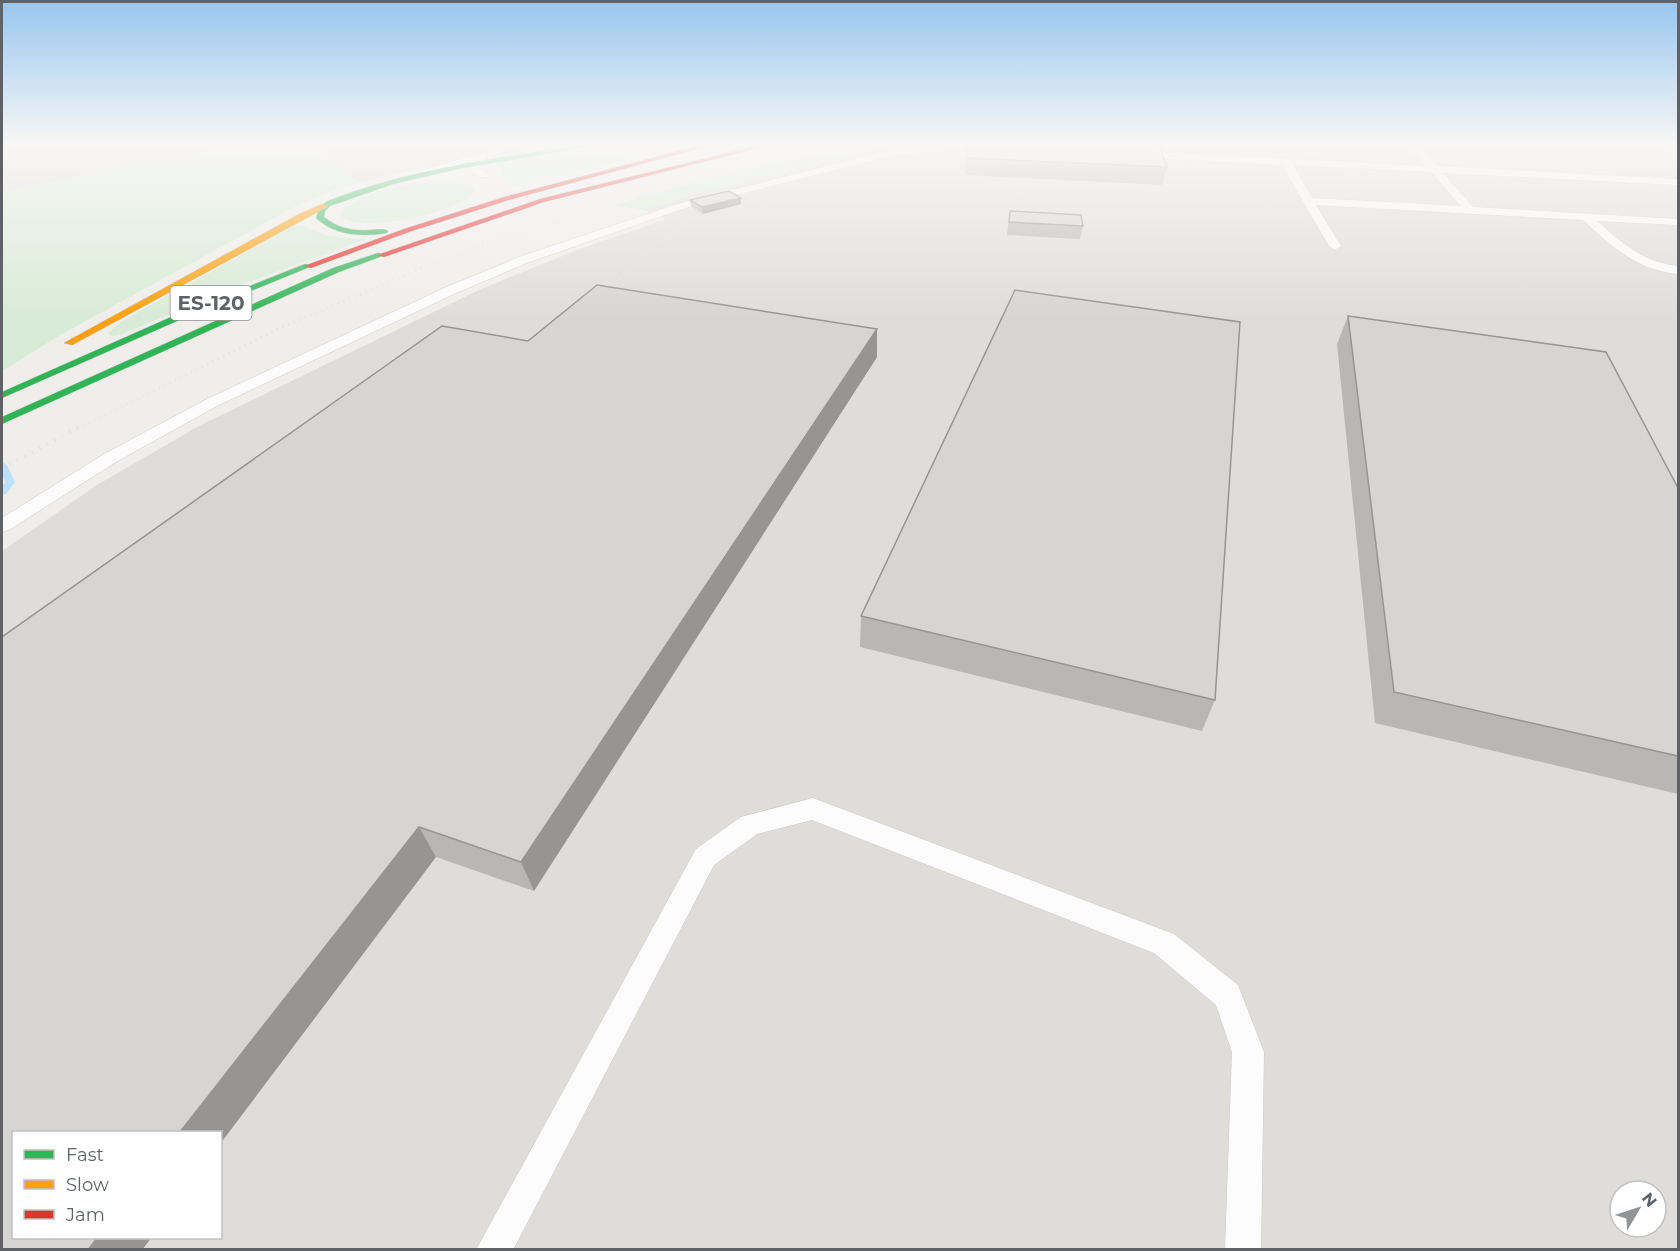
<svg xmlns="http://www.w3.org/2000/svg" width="1680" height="1251" viewBox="0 0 1680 1251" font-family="Montserrat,sans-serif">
	<rect width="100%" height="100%" fill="#efeeea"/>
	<path fill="#dfddda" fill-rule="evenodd" d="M2,145H240L2,192Z
		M315,145H537L522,151L414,170L358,183Z
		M896,145H1678V1249H2V551L97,485L199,426L481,289L577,250L666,219L644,210L701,192ZM14,1132H220V1238H14ZM1620,1191H1656V1227H1620Z"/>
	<path fill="#d8ebd6" d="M240,145H315L358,183L331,191L296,206L62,334L2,371V192Z
		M615,145H687L514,186L502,174L499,162Z
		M856,145H896L701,192L644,210L615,205L688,184Z
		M451,179L472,185L475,189C468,212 356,236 340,215C348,192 428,179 451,179Z
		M301,225C322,237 343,238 366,239L238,286L122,334L112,336L108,333L122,321L294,226Z"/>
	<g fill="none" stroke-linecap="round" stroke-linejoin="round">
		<path fill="#bfe0f9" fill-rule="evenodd" d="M2,462L7,465L15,482L6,494L2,495V486L5,482L2,475Z"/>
		<g stroke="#cbcccc" stroke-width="1">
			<path id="lane" d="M506,145H522L489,156L479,165L480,169L489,175L488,177H480L471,172L469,164L471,161L423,175L418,172Z
				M933,145H1001L1002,147L997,150L953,149L893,155L682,209L527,263L454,294L217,406L116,462L9,530L2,532V518L104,454L205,400L444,288L519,257L674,205L893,149Z
				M1408,145H1418L1437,166L1678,179V185L1443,173L1473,207L1678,219V225L1597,221C1623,244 1643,262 1678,266V274C1637,270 1612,247 1583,220L1316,205L1341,246L1335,250L1329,246L1282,165L1136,157L1131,154L1136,151L1426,166ZM1293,165L1431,172L1461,206L1312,198Z
				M1604,145H1678V151L1609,148Z
				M813,798L1174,934L1238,985L1264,1052L1261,1250H1225L1232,1052L1216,1005L1154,953L812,820L757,834L714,865L513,1250H476L696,849L741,817Z"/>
		</g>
		<g stroke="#cacacb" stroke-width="1">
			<path id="fast" d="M582,145H598L458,169L393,184L330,206L325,211L324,217C338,228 352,231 369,230C376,230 382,228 388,231L387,233C363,237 335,236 316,218C318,211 321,204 328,201C408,169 497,158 582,145Z
				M378,253L385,255L339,272L2,424V417L333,268Z
				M305,264L312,266L177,321L2,398V392L171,317Z"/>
		</g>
		<g stroke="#cacacb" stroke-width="1">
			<path id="slow" d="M322,204L329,206L72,345L64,343L299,214Z"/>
		</g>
		<g stroke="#cacacb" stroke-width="1">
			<path id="jam" d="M701,145H712L509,200L409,232L311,268L304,266L404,229L504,197Z
				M760,145H771L544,202L384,257L377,255L540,199Z"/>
		</g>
		<use href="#lane" fill="#fdfcfc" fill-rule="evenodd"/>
		<use href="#fast" fill="#30b455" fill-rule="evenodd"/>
		<use href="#slow" fill="#ff9f0a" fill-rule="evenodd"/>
		<use href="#jam" fill="#e5322d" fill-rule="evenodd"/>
		<path stroke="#e4e4e4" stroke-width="2" stroke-dasharray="1 4" stroke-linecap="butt" d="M421,268C557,217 696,178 837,145
			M632,268C653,250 675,228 699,213C751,180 812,163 870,145"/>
		<path stroke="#e4e4e4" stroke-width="3" stroke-dasharray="1 5" stroke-linecap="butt" d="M596,298L633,267
			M78,428L280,328L425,267"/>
		<path stroke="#e4e4e4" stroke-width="4" stroke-dasharray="1.5 7" stroke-linecap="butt" d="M2,469L81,426"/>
	</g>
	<path fill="#b8b7b5" d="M966,158L1167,167L1162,185L965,175Z
		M741,198V204L703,214L691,206L690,200Z
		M1010,211L1083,226L1080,239L1007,235Z
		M597,285L877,329V357L534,891L436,857L220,1144V1132H14V1238H151L142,1250H2V637L442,326L528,341Z
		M1348,316L1678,488V794L1375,723L1337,344Z
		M861,616L1215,700L1202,731L860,647Z"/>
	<path fill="#969594" d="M741,198V204L703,214L702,207Z
		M877,329V357L534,891L521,862Z
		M419,827L436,857L220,1144V1132H180Z
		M97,1238H151L142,1250H88Z"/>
	<path fill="#d6d5d3" stroke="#969594" stroke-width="1.5" d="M968,145H1159L1167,167L966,158Z
		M729,191L741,198L702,207L690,200Z
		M1010,211L1081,215L1083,226L1009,222Z
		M597,285L877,329L521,862L419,827L180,1132H14V1238H97L88,1250H2V637L442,326L528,341Z
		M1015,290L1240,322L1215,700L861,616Z
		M1348,316L1606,352L1678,488V756L1394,692Z"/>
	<linearGradient id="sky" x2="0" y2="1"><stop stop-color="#97c6ef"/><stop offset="0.45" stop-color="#f8f7f6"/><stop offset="1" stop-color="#f8f7f6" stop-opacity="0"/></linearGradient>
	<rect width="1680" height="320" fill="url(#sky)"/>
	<g text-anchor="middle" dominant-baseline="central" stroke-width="5" stroke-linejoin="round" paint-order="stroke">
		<rect fill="#fff" stroke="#8f9295" stroke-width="1.5" x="170.5" y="286" width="81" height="34" rx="4.5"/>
		<g font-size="20" font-weight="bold" fill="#5f6368">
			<text x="211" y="303">ES-120</text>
		</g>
	</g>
	<rect width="1680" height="1251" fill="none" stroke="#5f6368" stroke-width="6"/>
	<rect x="12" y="1131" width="210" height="108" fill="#ffffff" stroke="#bfc1c3" stroke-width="1.5"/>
	<rect x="24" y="1150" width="30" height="9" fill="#30b455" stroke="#bfc1c3" stroke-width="1.5"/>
	<text x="66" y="1161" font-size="18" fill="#5f6368">Fast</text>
	<rect x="24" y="1180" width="30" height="9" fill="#ff9f0a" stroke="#bfc1c3" stroke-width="1.5"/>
	<text x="66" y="1191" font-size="18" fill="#5f6368">Slow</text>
	<rect x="24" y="1210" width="30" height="9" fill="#e5322d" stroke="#bfc1c3" stroke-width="1.5"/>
	<text x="66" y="1221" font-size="18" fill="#5f6368">Jam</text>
	<g transform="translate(1638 1209) rotate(51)"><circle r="28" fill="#ffffff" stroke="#bfc1c3" stroke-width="1.5"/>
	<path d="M0-4.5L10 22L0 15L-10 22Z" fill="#919496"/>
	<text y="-9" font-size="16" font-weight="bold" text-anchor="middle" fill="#5f6368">N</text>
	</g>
</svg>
